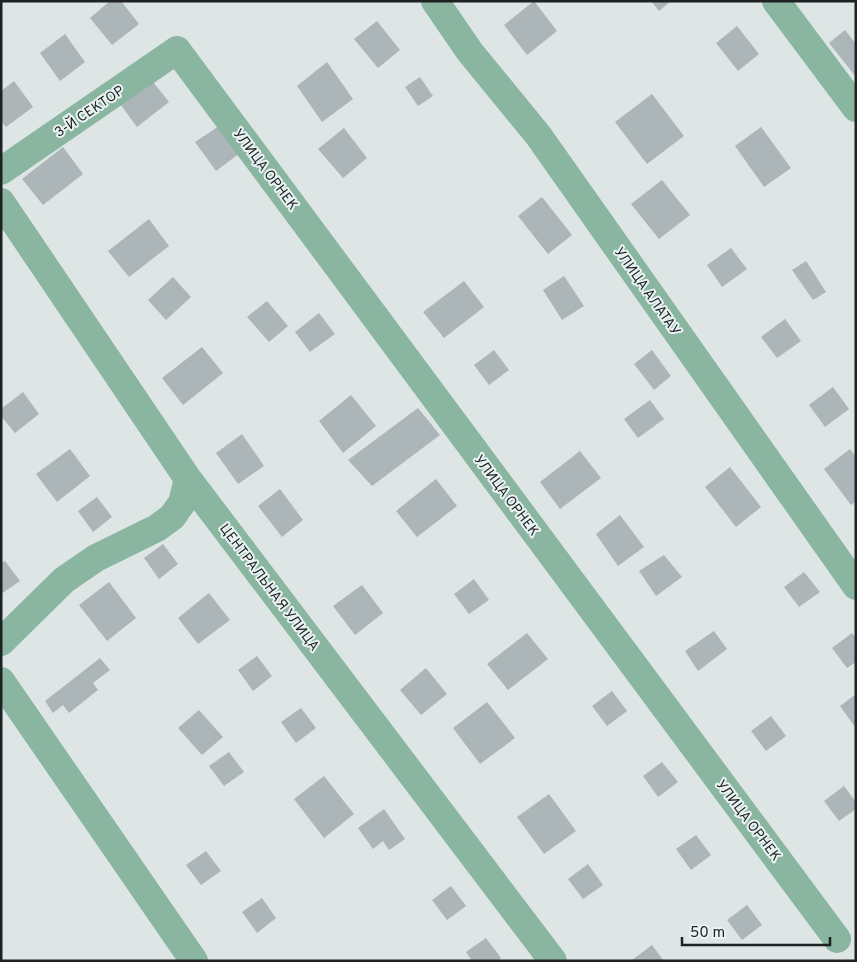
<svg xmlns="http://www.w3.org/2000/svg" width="857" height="962" viewBox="0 0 857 962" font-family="Overpass,sans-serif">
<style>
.building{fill:#acb5b7}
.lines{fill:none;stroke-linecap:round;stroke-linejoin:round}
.minor{stroke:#89b5a1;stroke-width:28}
.labels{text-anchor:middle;stroke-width:4;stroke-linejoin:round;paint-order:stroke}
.street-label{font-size:14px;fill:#1e2222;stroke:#eaf3f3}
</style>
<rect width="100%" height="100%" fill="#dde6e5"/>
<!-- building -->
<path class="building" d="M 110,1 L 121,1 L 139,24 L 112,45 L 90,18 Z
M 534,1 L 557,31 L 527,55 L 504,25 Z
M 651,1 L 671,1 L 659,11 Z
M 377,21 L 400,50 L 378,68 L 354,39 Z
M 737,26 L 759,54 L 738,71 L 716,43 Z
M 845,30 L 856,44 L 856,77 L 829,43 Z
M 65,34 L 85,62 L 60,81 L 40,53 Z
M 327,62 L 353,99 L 322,122 L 297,86 Z
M 420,77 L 433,96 L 418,106 L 405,87 Z
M 150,78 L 169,102 L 137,127 L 118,101 Z
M 14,81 L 33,107 L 6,127 L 1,121 L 1,91 Z
M 652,94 L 684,136 L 647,164 L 615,122 Z
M 219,126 L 240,153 L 216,171 L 195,142 Z
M 761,127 L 791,168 L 764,187 L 735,146 Z
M 344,128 L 367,158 L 343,178 L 318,149 Z
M 63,147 L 83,174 L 43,205 L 22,179 Z
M 662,180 L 690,215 L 659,239 L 631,204 Z
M 542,197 L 572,235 L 548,254 L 518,216 Z
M 149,219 L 169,246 L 129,277 L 108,251 Z
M 731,248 L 747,269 L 722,287 L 707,265 Z
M 806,261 L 826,292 L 813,300 L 792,270 Z
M 564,276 L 584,306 L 562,320 L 543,290 Z
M 173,277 L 191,297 L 166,320 L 148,300 Z
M 464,281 L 484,307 L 444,338 L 423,312 Z
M 267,301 L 288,326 L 269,342 L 247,317 Z
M 319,313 L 335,334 L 310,352 L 295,332 Z
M 785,319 L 801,341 L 777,358 L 761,337 Z
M 202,347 L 223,373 L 183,405 L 162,378 Z
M 494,350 L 509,370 L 489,385 L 474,365 Z
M 652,350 L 671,376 L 654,390 L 634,364 Z
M 833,387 L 849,409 L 825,427 L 809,405 Z
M 23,392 L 39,414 L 15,433 L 1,416 L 1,409 Z
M 351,395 L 376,426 L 343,453 L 319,421 Z
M 650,400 L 664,419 L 638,438 L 624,419 Z
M 418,408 L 440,435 L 372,486 L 348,460 Z
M 242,434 L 264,466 L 238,484 L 216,453 Z
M 70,449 L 90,476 L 57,502 L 36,474 Z
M 850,449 L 856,457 L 856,501 L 851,505 L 824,469 Z
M 580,451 L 601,478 L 560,509 L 540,482 Z
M 730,467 L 761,507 L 736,527 L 705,487 Z
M 436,479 L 457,506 L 417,537 L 396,511 Z
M 280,489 L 303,520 L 282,537 L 258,506 Z
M 97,497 L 112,517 L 93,532 L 78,511 Z
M 620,515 L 644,547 L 618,566 L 596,534 Z
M 163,544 L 178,564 L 159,579 L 144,558 Z
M 664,555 L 682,577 L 656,596 L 639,571 Z
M 5,561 L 20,581 L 1,594 L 1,563 Z
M 804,572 L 820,592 L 799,607 L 784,587 Z
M 474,579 L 489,600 L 469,614 L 454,594 Z
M 109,582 L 136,618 L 107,641 L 79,605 Z
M 362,585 L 383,613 L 355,635 L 333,606 Z
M 209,593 L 230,620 L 198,644 L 178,618 Z
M 714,631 L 727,649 L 698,671 L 685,651 Z
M 527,633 L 548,659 L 508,690 L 487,664 Z
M 852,633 L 856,638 L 856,662 L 847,668 L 832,648 Z
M 257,656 L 272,676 L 253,691 L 238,670 Z
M 100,658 L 110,670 L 93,683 L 98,690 L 69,713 L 63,705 L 53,713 L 45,701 Z
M 426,668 L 447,694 L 421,715 L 400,690 Z
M 612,691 L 627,711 L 607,726 L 592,706 Z
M 856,694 L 856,726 L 855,727 L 840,706 Z
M 487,702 L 515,738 L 480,764 L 453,728 Z
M 301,708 L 316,728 L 296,743 L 281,722 Z
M 199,710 L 223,737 L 202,755 L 178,728 Z
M 771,716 L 786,736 L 766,751 L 751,731 Z
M 229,752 L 244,772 L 224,786 L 209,766 Z
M 662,762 L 678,782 L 658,797 L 643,776 Z
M 324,776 L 354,814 L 324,838 L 294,799 Z
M 844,786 L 856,802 L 856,809 L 839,821 L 824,801 Z
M 549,794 L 576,831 L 544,854 L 517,817 Z
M 384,809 L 405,839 L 389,850 L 383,841 L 373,849 L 358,828 Z
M 696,835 L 711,855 L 691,870 L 676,849 Z
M 206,851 L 221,871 L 201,885 L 186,865 Z
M 588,864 L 603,885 L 583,899 L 568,879 Z
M 451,886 L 466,906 L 447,920 L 432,900 Z
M 262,898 L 276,918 L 257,933 L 242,912 Z
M 747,905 L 762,925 L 742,940 L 727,920 Z
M 486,938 L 501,958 L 497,961 L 472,961 L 466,952 Z
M 652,945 L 664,961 L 633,961 L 632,960 Z"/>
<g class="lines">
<!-- minor -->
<path class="minor" d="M 435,1 L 470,52 L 538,135 L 856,586
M 776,1 L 856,108
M 1,171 L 177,50 L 837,939
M 1,202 L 188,479 L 553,961
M 1,642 L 64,580 L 96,558 L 157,528 L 172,517 L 182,503 L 188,479
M 1,681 L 194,961"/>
</g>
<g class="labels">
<!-- street labels -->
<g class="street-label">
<text transform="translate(89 111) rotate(-34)" y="5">3-Й СЕКТОР</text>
<text transform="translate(266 169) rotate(53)" y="5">УЛИЦА ОРНЕК</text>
<text transform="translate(648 291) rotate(55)" y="5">УЛИЦА АЛАТАУ</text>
<text transform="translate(507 495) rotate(53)" y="5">УЛИЦА ОРНЕК</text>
<text transform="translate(270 587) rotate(53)" y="5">ЦЕНТРАЛЬНАЯ УЛИЦА</text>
<text transform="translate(749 820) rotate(53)" y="5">УЛИЦА ОРНЕК</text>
</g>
</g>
<!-- border -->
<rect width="857" height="962" fill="none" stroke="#1e2222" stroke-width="5"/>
<!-- scale -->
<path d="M682 937v8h148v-8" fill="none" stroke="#1e2222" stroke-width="2.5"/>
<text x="690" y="937" font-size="15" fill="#1e2222" stroke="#eaf3f3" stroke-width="4" paint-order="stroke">50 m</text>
</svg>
